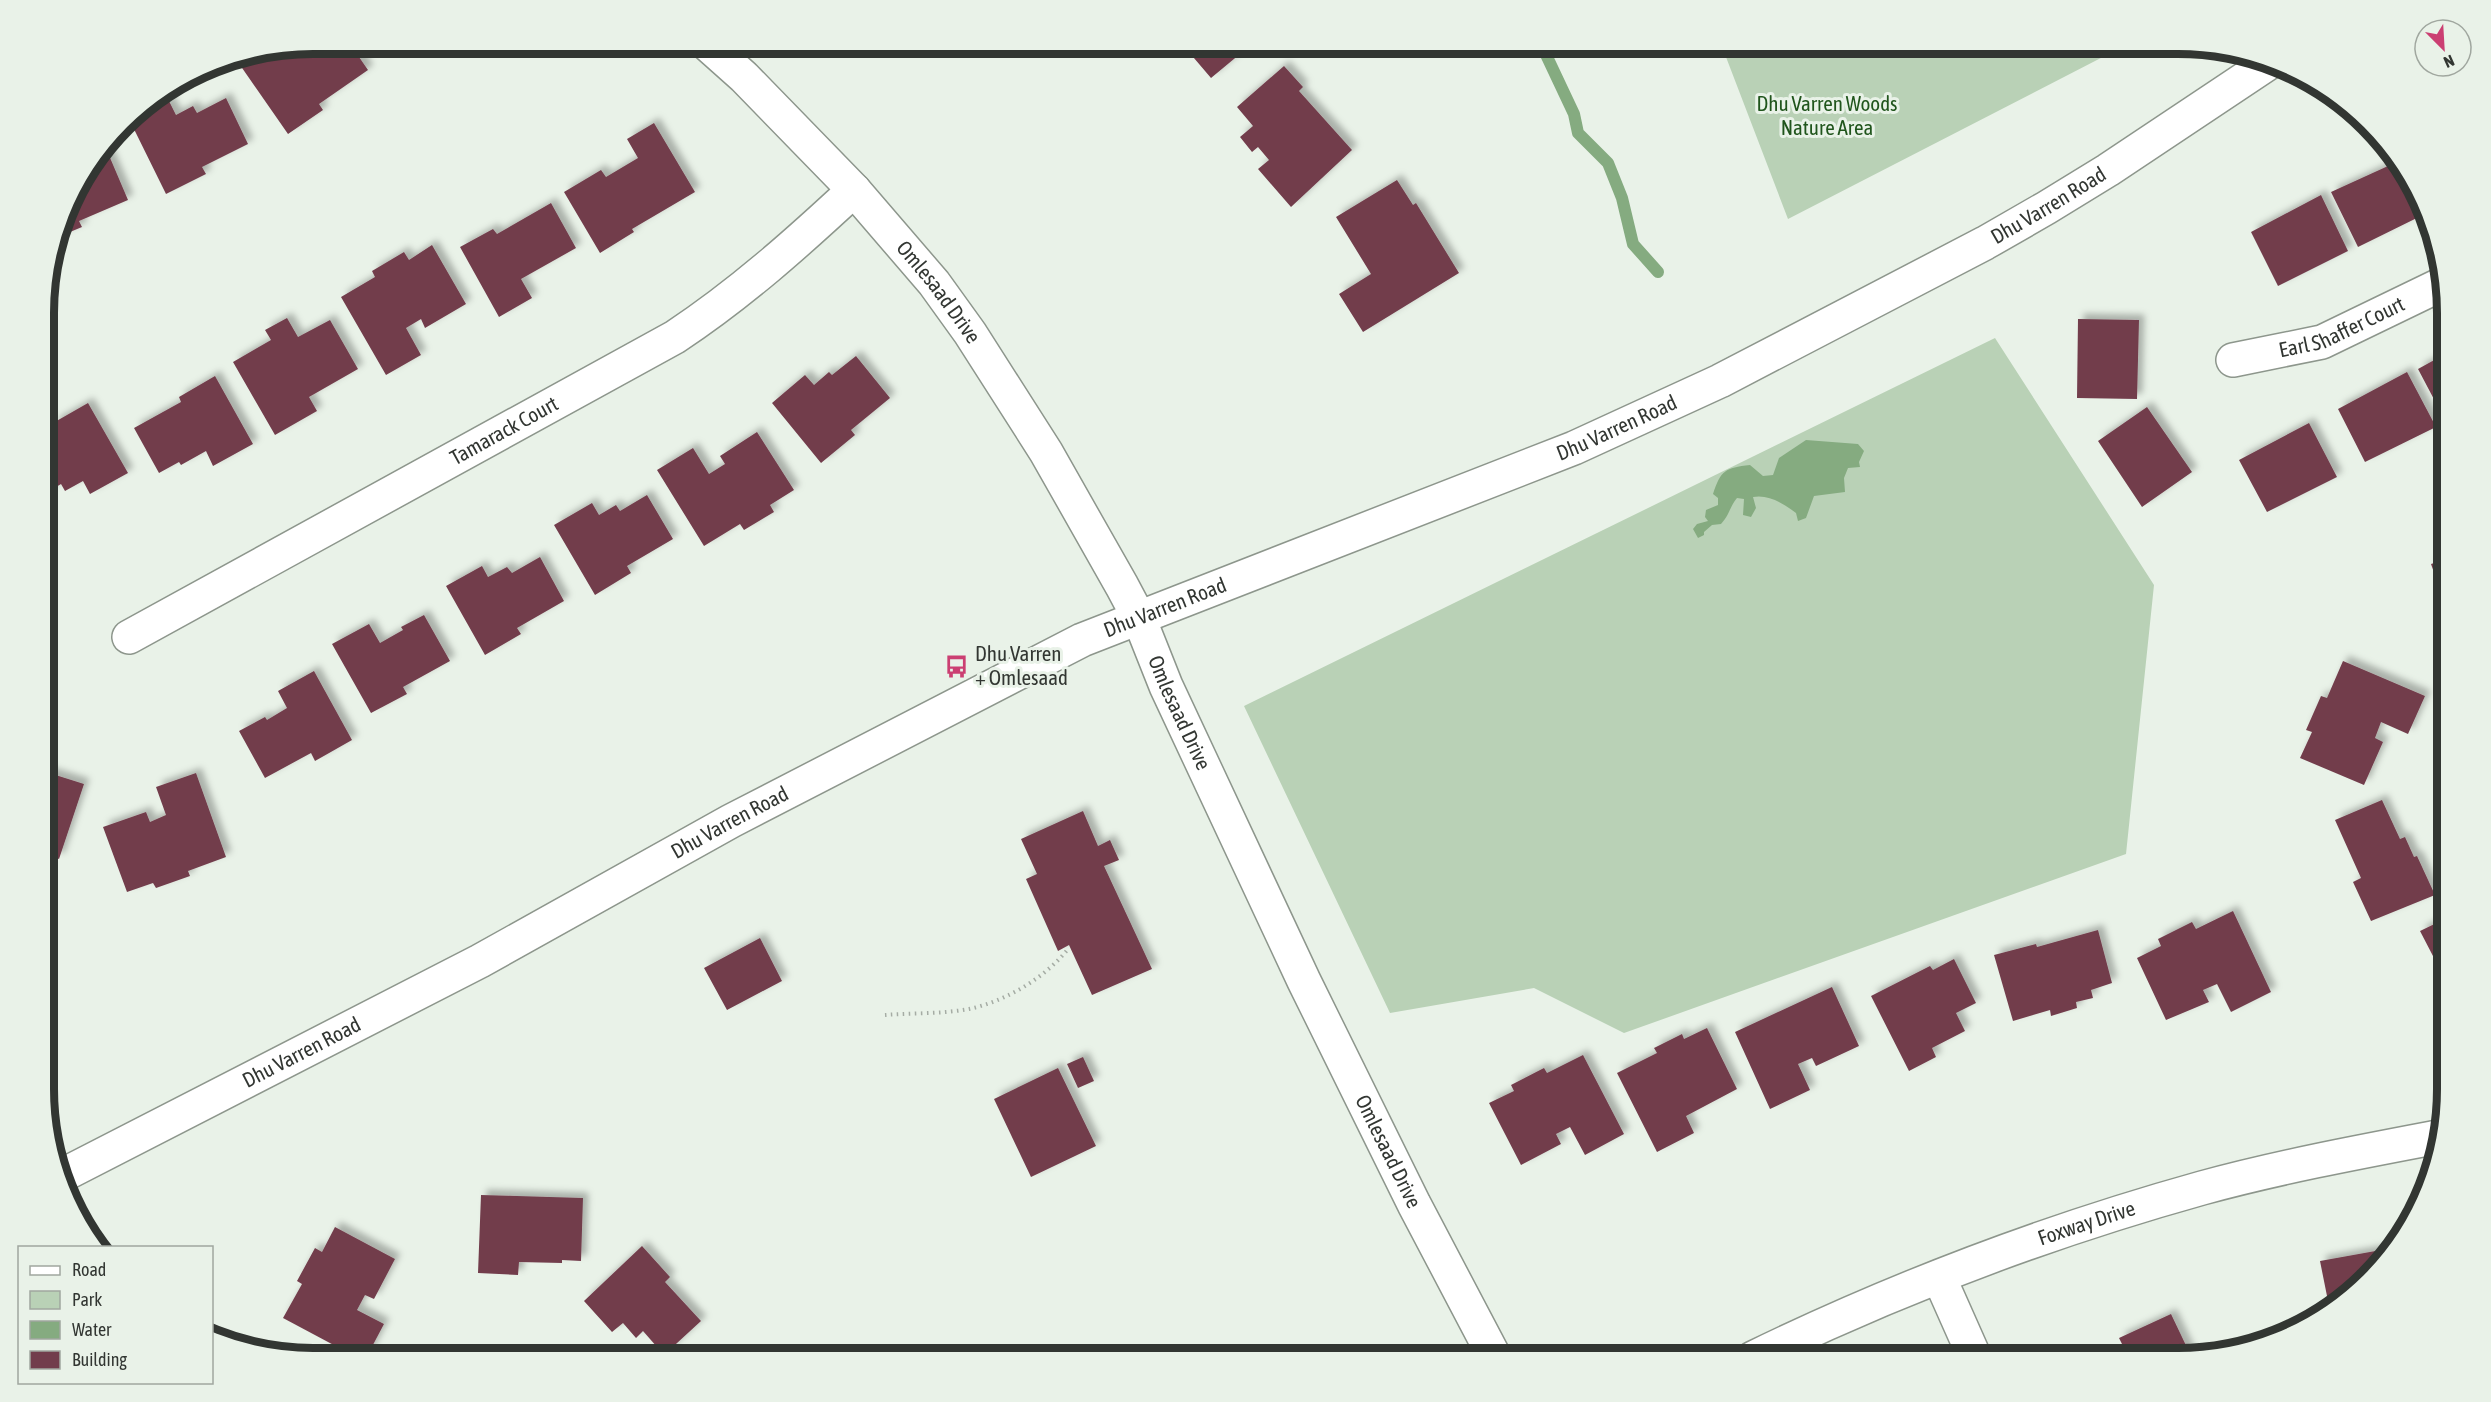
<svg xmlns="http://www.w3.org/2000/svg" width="2491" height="1402" viewBox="0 0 2491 1402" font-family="'Asap Condensed',sans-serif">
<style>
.green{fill:#b9d1b6}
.water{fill:#85ab80}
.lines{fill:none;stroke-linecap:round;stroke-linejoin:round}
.stream{stroke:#85ab80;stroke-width:12}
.building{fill:#723d4c;filter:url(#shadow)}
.street-casing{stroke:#8d968c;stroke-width:36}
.secondary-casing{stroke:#8d968c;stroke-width:36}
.path{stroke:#a5aca4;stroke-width:4;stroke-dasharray:1.5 4.5;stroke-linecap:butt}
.street{stroke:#fff;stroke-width:33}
.secondary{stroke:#fff;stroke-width:33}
.labels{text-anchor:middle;stroke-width:6;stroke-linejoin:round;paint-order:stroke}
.park-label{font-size:21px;fill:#20551c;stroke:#e9f2e8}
.street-label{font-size:21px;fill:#323632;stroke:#e9f2e8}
.poi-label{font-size:21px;fill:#323632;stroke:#e9f2e8;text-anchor:start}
.rim{fill:none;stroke:#323632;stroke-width:8}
</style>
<defs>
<filter id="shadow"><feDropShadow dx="5.5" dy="-5.5" stdDeviation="3" flood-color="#0004"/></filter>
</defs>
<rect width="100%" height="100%" fill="#e9f2e8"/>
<!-- green -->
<path class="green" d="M 1721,44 L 2128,44 L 1788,219 Z
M 1995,338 L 2154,585 L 2126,854 L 1624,1033 L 1534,988 L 1390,1013 L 1244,706 Z"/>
<!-- water -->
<path class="water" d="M 1806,440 L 1858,444 L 1864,451 L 1859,462 L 1860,467 L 1848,468 L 1844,478 L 1845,492 L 1814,496 L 1806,518 L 1798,521 L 1796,513 C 1784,504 1769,494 1753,497 L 1756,508 L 1751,517 L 1743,515 L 1744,499 L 1737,498 C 1730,506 1730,514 1721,524 L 1712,525 L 1704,532 L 1704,535 L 1698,538 L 1693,529 L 1697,524 L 1708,521 L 1705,517 L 1706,510 L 1718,505 L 1718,498 L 1713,494 C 1721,470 1725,468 1750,465 L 1763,476 L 1773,475 L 1779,458 Z"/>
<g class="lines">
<!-- stream -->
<path class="stream" d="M 1541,44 L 1574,114 L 1578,133 L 1608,163 L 1622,198 L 1633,244 L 1658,272"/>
</g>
<!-- building -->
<path class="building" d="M 313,43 L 350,44 L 368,70 L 319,104 L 323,110 L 288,134 L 240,65 L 255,55 Z
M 387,44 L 417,44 L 399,58 Z
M 1009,44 L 1030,44 L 1017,54 Z
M 1182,44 L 1252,44 L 1211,78 Z
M 1284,66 L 1303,87 L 1299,91 L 1352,150 L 1291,207 L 1258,169 L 1269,160 L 1258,147 L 1252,152 L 1240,137 L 1253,126 L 1237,107 Z
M 226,98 L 248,144 L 202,167 L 206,174 L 166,194 L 130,121 L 169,101 L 176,115 L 193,106 L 197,113 Z
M 654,123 L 695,192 L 632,229 L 634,232 L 600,253 L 564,192 L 601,170 L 606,177 L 638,158 L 627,139 Z
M 108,153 L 128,200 L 79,221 L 82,227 L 58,237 L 71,193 L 100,156 Z
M 2399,161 L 2427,213 L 2358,247 L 2331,192 Z
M 1397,180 L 1413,205 L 1416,203 L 1459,273 L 1363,332 L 1339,294 L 1371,274 L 1336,217 Z
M 2321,195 L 2348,251 L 2278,286 L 2251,232 Z
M 551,203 L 576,248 L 521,279 L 532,298 L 499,317 L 460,247 L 493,229 L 497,234 Z
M 432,245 L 466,304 L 425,328 L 421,319 L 406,328 L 421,355 L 386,375 L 341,297 L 375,277 L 372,271 L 404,252 L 409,260 Z
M 287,318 L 298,337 L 330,320 L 358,369 L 309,397 L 317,411 L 275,435 L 233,362 L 271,340 L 265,330 Z
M 2078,319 L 2139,320 L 2137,399 L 2077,398 Z
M 2447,353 L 2447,424 L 2418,369 Z
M 856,356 L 890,398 L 851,430 L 855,435 L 821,463 L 772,403 L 805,375 L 814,385 L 829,372 L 832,375 Z
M 2407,372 L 2436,427 L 2365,462 L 2338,409 Z
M 215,376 L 253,444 L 213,466 L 206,451 L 181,465 L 179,462 L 159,473 L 134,428 L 181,402 L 179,397 Z
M 88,403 L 128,473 L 90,494 L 83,481 L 65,491 L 61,484 L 46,493 L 46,436 L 57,430 L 53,423 Z
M 2147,407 L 2192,472 L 2142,507 L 2098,441 Z
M 2309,423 L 2337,477 L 2267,512 L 2239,460 Z
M 757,432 L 794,490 L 770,505 L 774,512 L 744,530 L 740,524 L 704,546 L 657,470 L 693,448 L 709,474 L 725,464 L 720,456 Z
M 647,495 L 673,539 L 627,566 L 631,573 L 595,595 L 554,525 L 592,503 L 599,515 L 616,505 L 620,511 Z
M 540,557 L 564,601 L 517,628 L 521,634 L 485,655 L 446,586 L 482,566 L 488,577 L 507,567 L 512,573 Z
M 2447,559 L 2447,609 L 2431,564 Z
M 424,615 L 450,661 L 403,687 L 407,694 L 371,713 L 332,644 L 369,624 L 380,643 L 403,630 L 401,627 Z
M 2343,661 L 2425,696 L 2408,734 L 2381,722 L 2375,738 L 2383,742 L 2364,785 L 2300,758 L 2312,732 L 2306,730 L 2321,696 L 2327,698 Z
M 314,671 L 352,740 L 315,761 L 311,753 L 265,778 L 239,731 L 265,717 L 267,720 L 287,708 L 278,691 Z
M 46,772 L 84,784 L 59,859 L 46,854 Z
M 196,773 L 226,857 L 188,871 L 190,876 L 156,888 L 153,883 L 127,892 L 103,827 L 146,812 L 150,822 L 166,815 L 156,787 Z
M 2382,800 L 2400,839 L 2405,837 L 2414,857 L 2417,856 L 2435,895 L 2371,921 L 2353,882 L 2361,878 L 2335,820 Z
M 1083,811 L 1098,846 L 1110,840 L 1119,860 L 1104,866 L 1152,969 L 1092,995 L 1069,945 L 1058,951 L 1026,879 L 1037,874 L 1021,839 Z
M 2233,911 L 2271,992 L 2231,1012 L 2217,984 L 2203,990 L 2209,1002 L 2166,1020 L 2137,958 L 2161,946 L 2158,939 L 2192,922 L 2196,929 Z
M 2447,918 L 2447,983 L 2420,931 Z
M 2098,930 L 2112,983 L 2091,990 L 2093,998 L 2076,1002 L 2077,1008 L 2051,1016 L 2050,1010 L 2013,1021 L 1994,955 L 2036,944 L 2037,947 Z
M 760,938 L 782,981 L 727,1010 L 704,968 Z
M 1954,959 L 1976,1003 L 1956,1013 L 1965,1031 L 1932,1048 L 1936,1057 L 1909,1071 L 1871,996 L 1930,966 L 1933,970 Z
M 1832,987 L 1859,1046 L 1816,1066 L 1812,1058 L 1798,1064 L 1810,1090 L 1770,1109 L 1735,1032 Z
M 1707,1028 L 1737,1089 L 1686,1116 L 1694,1133 L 1657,1152 L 1617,1073 L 1657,1053 L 1654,1048 L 1682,1034 L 1684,1039 Z
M 1583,1055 L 1624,1134 L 1585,1155 L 1570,1127 L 1556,1134 L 1561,1144 L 1521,1165 L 1489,1103 L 1514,1091 L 1511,1085 L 1544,1068 L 1547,1073 Z
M 1083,1057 L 1094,1081 L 1078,1088 L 1067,1064 Z
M 1058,1068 L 1096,1146 L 1031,1177 L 994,1099 Z
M 481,1195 L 583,1198 L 581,1261 L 562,1260 L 562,1263 L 519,1262 L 518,1275 L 478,1273 Z
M 335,1227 L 395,1259 L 374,1299 L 365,1295 L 357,1310 L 384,1324 L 366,1358 L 358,1358 L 283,1318 L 302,1284 L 297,1281 L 315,1248 L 322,1252 Z
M 642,1246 L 670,1277 L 665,1282 L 701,1321 L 664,1355 L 643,1331 L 636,1338 L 623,1323 L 612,1332 L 584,1301 Z
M 2381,1250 L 2382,1255 L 2330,1311 L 2320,1261 Z
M 2171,1314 L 2192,1358 L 2129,1358 L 2119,1338 Z"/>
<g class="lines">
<defs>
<g id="street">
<path id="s1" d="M 707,44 L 744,77 L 854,190 L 934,283 L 970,333 L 1046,452 L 1122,586 L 1139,618 L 1166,686 L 1304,981 L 1414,1204 L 1495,1358"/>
<path id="s2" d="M 2233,360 L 2322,342 L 2444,283"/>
<path id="s3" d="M 129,637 L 675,337 C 740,294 797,243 854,190"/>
<path d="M 1939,1277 L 1975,1358"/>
<path id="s4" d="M 1753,1358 C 1897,1288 2048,1231 2202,1188 C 2279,1167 2359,1152 2438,1137"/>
</g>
<g id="secondary">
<path id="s5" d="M 65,1174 L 480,961 L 731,821 L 1082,640 L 1574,448 L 1720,381 L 1985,243 L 2046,208 L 2108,170 L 2270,62"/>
</g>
</defs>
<!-- street casing -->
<use href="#street" class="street-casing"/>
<!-- secondary casing -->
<use href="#secondary" class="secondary-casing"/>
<!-- path -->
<path class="path" d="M 885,1015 C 912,1013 942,1014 969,1009 C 1006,1001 1045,978 1068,949"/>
<!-- street -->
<use href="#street" class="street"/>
<!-- secondary -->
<use href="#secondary" class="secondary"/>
</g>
<!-- icons -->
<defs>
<symbol id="bus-bare" viewBox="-9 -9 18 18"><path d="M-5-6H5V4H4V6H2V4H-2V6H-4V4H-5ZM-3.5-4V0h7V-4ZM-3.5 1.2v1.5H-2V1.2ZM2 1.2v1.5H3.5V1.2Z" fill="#cb3f72" stroke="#e9f2e8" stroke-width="2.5" paint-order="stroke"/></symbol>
</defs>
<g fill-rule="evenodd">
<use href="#bus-bare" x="940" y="650" width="33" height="33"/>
</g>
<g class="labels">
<!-- park labels -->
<g class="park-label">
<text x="1827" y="111">Dhu Varren Woods<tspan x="1827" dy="24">Nature Area</tspan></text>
</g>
<!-- street labels -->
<g class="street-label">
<text dy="7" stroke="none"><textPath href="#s5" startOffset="2210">Dhu Varren Road</textPath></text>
<text dy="7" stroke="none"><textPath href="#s1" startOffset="340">Omlesaad Drive</textPath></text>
<text dy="7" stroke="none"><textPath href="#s2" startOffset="114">Earl Shaffer Court</textPath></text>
<text dy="7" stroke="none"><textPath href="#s5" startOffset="1724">Dhu Varren Road</textPath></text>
<text dy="7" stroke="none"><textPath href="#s3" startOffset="428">Tamarack Court</textPath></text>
<text dy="7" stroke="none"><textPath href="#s5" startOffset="1238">Dhu Varren Road</textPath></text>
<text dy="7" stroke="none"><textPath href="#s1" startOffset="826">Omlesaad Drive</textPath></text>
<text dy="7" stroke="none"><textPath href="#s5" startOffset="752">Dhu Varren Road</textPath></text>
<text dy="7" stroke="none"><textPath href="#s5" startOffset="266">Dhu Varren Road</textPath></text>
<text dy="7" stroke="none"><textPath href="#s1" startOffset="1312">Omlesaad Drive</textPath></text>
<text dy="7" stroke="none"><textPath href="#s4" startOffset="360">Foxway Drive</textPath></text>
</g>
<!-- poi labels -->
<g class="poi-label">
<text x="975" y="661">Dhu Varren<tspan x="975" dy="24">+ Omlesaad</tspan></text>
</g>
</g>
<!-- crop -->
<path d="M0 0H2491V1402H0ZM313 54H2178A259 259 0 0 1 2437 313V1089A259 259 0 0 1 2178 1348H313A259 259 0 0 1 54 1089V313A259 259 0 0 1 313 54Z" fill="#e9f2e8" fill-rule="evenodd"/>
<path class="rim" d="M313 54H2178A259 259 0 0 1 2437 313V1089A259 259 0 0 1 2178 1348H313A259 259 0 0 1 54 1089V313A259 259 0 0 1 313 54Z"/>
<!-- legend -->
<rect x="18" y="1246" width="195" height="138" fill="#e9f2e8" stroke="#a0a79f" stroke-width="1.5"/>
<rect x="30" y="1266" width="30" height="9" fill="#ffffff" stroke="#a0a79f" stroke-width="1.5"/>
<text x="72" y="1276" font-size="18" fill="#323632">Road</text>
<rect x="30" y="1291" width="30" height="18" fill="#b9d1b6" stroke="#a0a79f" stroke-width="1.5"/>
<text x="72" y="1306" font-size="18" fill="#323632">Park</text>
<rect x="30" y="1321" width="30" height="18" fill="#85ab80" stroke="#a0a79f" stroke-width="1.5"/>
<text x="72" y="1336" font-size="18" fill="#323632">Water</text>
<rect x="30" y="1351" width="30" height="18" fill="#723d4c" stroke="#a0a79f" stroke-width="1.5"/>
<text x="72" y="1366" font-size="18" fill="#323632">Building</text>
<!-- north arrow -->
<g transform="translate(2443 48) rotate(156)"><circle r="28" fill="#e9f2e8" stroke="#a0a79f" stroke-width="1.5"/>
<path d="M0-4.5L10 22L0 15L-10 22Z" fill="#cb3f72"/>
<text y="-9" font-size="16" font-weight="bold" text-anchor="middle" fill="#323632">N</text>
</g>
</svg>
